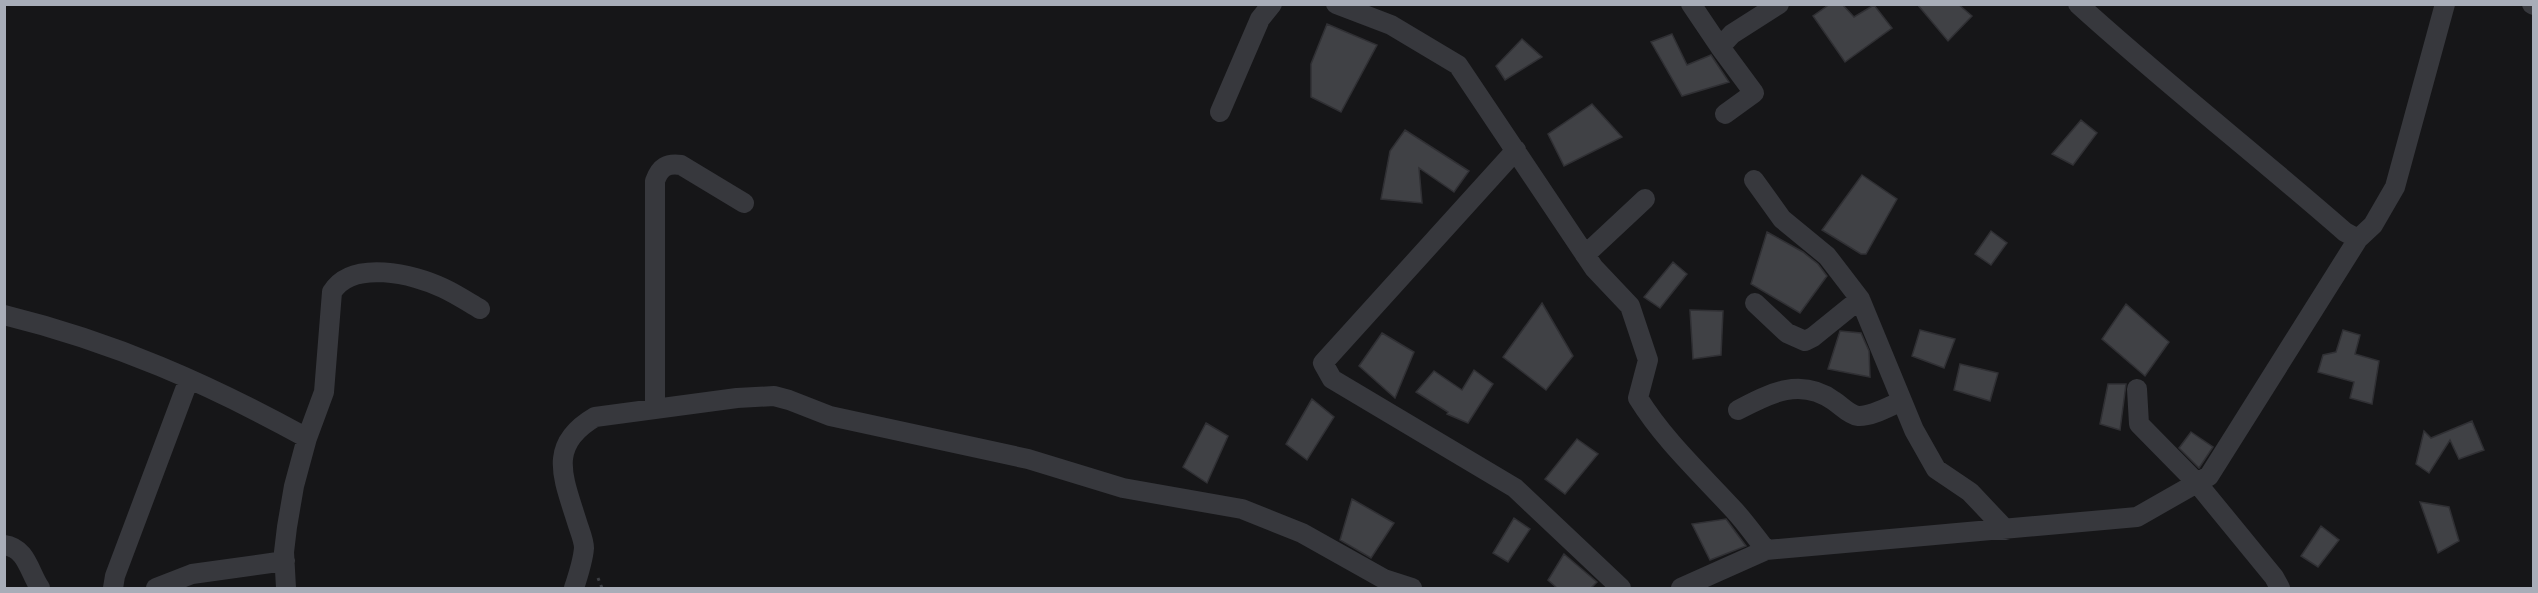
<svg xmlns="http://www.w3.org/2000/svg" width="2538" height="593" viewBox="0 0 2538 593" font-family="Manrope,sans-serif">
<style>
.building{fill:#404145;stroke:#303034;stroke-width:1.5}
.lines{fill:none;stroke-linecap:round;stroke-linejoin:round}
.path{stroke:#3d3f44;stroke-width:3;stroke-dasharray:3 4.5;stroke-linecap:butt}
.minor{stroke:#37383d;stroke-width:20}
</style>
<rect width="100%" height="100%" fill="#161618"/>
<!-- building -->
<path class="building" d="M 1830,4 L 1842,4 L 1854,17 L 1874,5 L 1892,28 L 1845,62 L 1813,16 Z
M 1917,4 L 1958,4 L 1972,16 L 1948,41 Z
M 1327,24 L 1377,45 L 1341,112 L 1311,97 L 1311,64 Z
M 1672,34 L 1687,65 L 1711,55 L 1729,82 L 1682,96 L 1651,42 Z
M 1522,39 L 1542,57 L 1505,80 L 1496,66 Z
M 1592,104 L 1622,137 L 1564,166 L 1548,134 Z
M 2081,120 L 2097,133 L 2073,165 L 2052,154 Z
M 1405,130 L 1469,171 L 1454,192 L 1419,168 L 1422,203 L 1381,199 L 1390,151 Z
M 1862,175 L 1897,199 L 1866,254 L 1861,254 L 1822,230 Z
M 1991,231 L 2007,243 L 1991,265 L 1975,254 Z
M 1767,232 L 1803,252 L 1818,264 L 1827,276 L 1800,313 L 1751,284 Z
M 1673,262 L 1687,274 L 1660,308 L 1644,297 Z
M 1542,303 L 1573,356 L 1546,390 L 1503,357 Z
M 2126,304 L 2169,342 L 2145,376 L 2102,339 Z
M 1690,310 L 1723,311 L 1721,355 L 1693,359 Z
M 1920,330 L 1955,339 L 1944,368 L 1912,356 Z
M 2343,330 L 2360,335 L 2355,354 L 2379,361 L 2372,404 L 2350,398 L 2354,382 L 2318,372 L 2323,355 L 2336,352 Z
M 1840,331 L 1861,333 L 1869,351 L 1870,377 L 1828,369 Z
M 1382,333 L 1414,352 L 1395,398 L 1359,366 Z
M 1960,364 L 1998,373 L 1990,401 L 1954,390 Z
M 1474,370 L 1493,384 L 1468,423 L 1447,414 L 1448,412 L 1416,392 L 1434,371 L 1462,390 Z
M 2108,384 L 2126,384 L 2120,430 L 2100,424 Z
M 1312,399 L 1334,417 L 1307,460 L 1286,444 Z
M 2472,421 L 2484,450 L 2459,459 L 2450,440 L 2429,473 L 2416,464 L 2424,431 L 2431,438 Z
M 1206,423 L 1228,436 L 1207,483 L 1183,467 Z
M 2191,432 L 2213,447 L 2199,468 L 2179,448 Z
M 1577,439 L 1598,454 L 1565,494 L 1545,479 Z
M 1352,499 L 1394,523 L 1371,558 L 1340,540 Z
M 2420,502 L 2449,507 L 2459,541 L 2438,553 Z
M 1514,518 L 1530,529 L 1508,562 L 1493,553 Z
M 1726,519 L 1746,546 L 1710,560 L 1692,524 Z
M 2321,526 L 2339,540 L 2318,567 L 2301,556 Z
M 1564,554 L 1597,582 L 1591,588 L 1557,588 L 1548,580 Z"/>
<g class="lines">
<!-- path -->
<path class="path" d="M 598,578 L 602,588"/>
<!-- minor -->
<path class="minor" d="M 1336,4 L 1391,25 L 1458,65 L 1594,268 L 1630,306 L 1648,360 L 1638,398 C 1664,440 1700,473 1734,510 C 1745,522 1755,536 1766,550
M 1691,4 L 1720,47
M 2078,4 C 2165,83 2257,155 2345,232 L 2358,239 L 2373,225 L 2395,187 L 2445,4
M 2532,4 L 2534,5
M 1220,112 L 1260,19 L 1272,4
M 1725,114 L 1754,93 L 1720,47 L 1732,34 L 1779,4
M 1516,150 L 1323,363 L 1332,379 L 1515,488 L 1621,588
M 1754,180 L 1782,219 L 1827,256 L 1860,299 L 1914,430 L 1936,469 L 1970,492 L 2006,530
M 1585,255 L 1645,199
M 1755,303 L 1787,333 L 1805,341 L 1813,337 L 1860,299
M 4,315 C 114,342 209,384 307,438
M 2137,389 L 2139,424 L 2197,483 L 2274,577 L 2280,588
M 655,408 L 655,181 C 660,167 667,163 681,165 L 744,203
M 1738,410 C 1770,393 1801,377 1834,401 C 1842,406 1848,414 1858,416 C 1871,417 1890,406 1902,401
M 4,545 C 27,548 29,572 40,588
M 113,588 L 115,576 L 189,379
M 156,588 L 192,574 L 285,561
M 286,588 L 284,552 L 287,527 L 294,486 L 307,438 L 324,392 L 332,292 C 352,259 414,274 443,288 C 456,294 468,302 480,309
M 574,588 C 578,576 583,561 584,548 C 584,540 579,529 577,522 C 563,477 547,445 595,417 L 737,398 L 774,396 L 789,400 L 830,416 L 1028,459 L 1123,488 L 1242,509 L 1302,533 L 1384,579 L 1412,588
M 1681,588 L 1766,550 L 2137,517 L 2209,476 L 2358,239"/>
</g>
<!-- border -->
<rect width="2538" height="593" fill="none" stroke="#a8adb8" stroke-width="12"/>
</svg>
